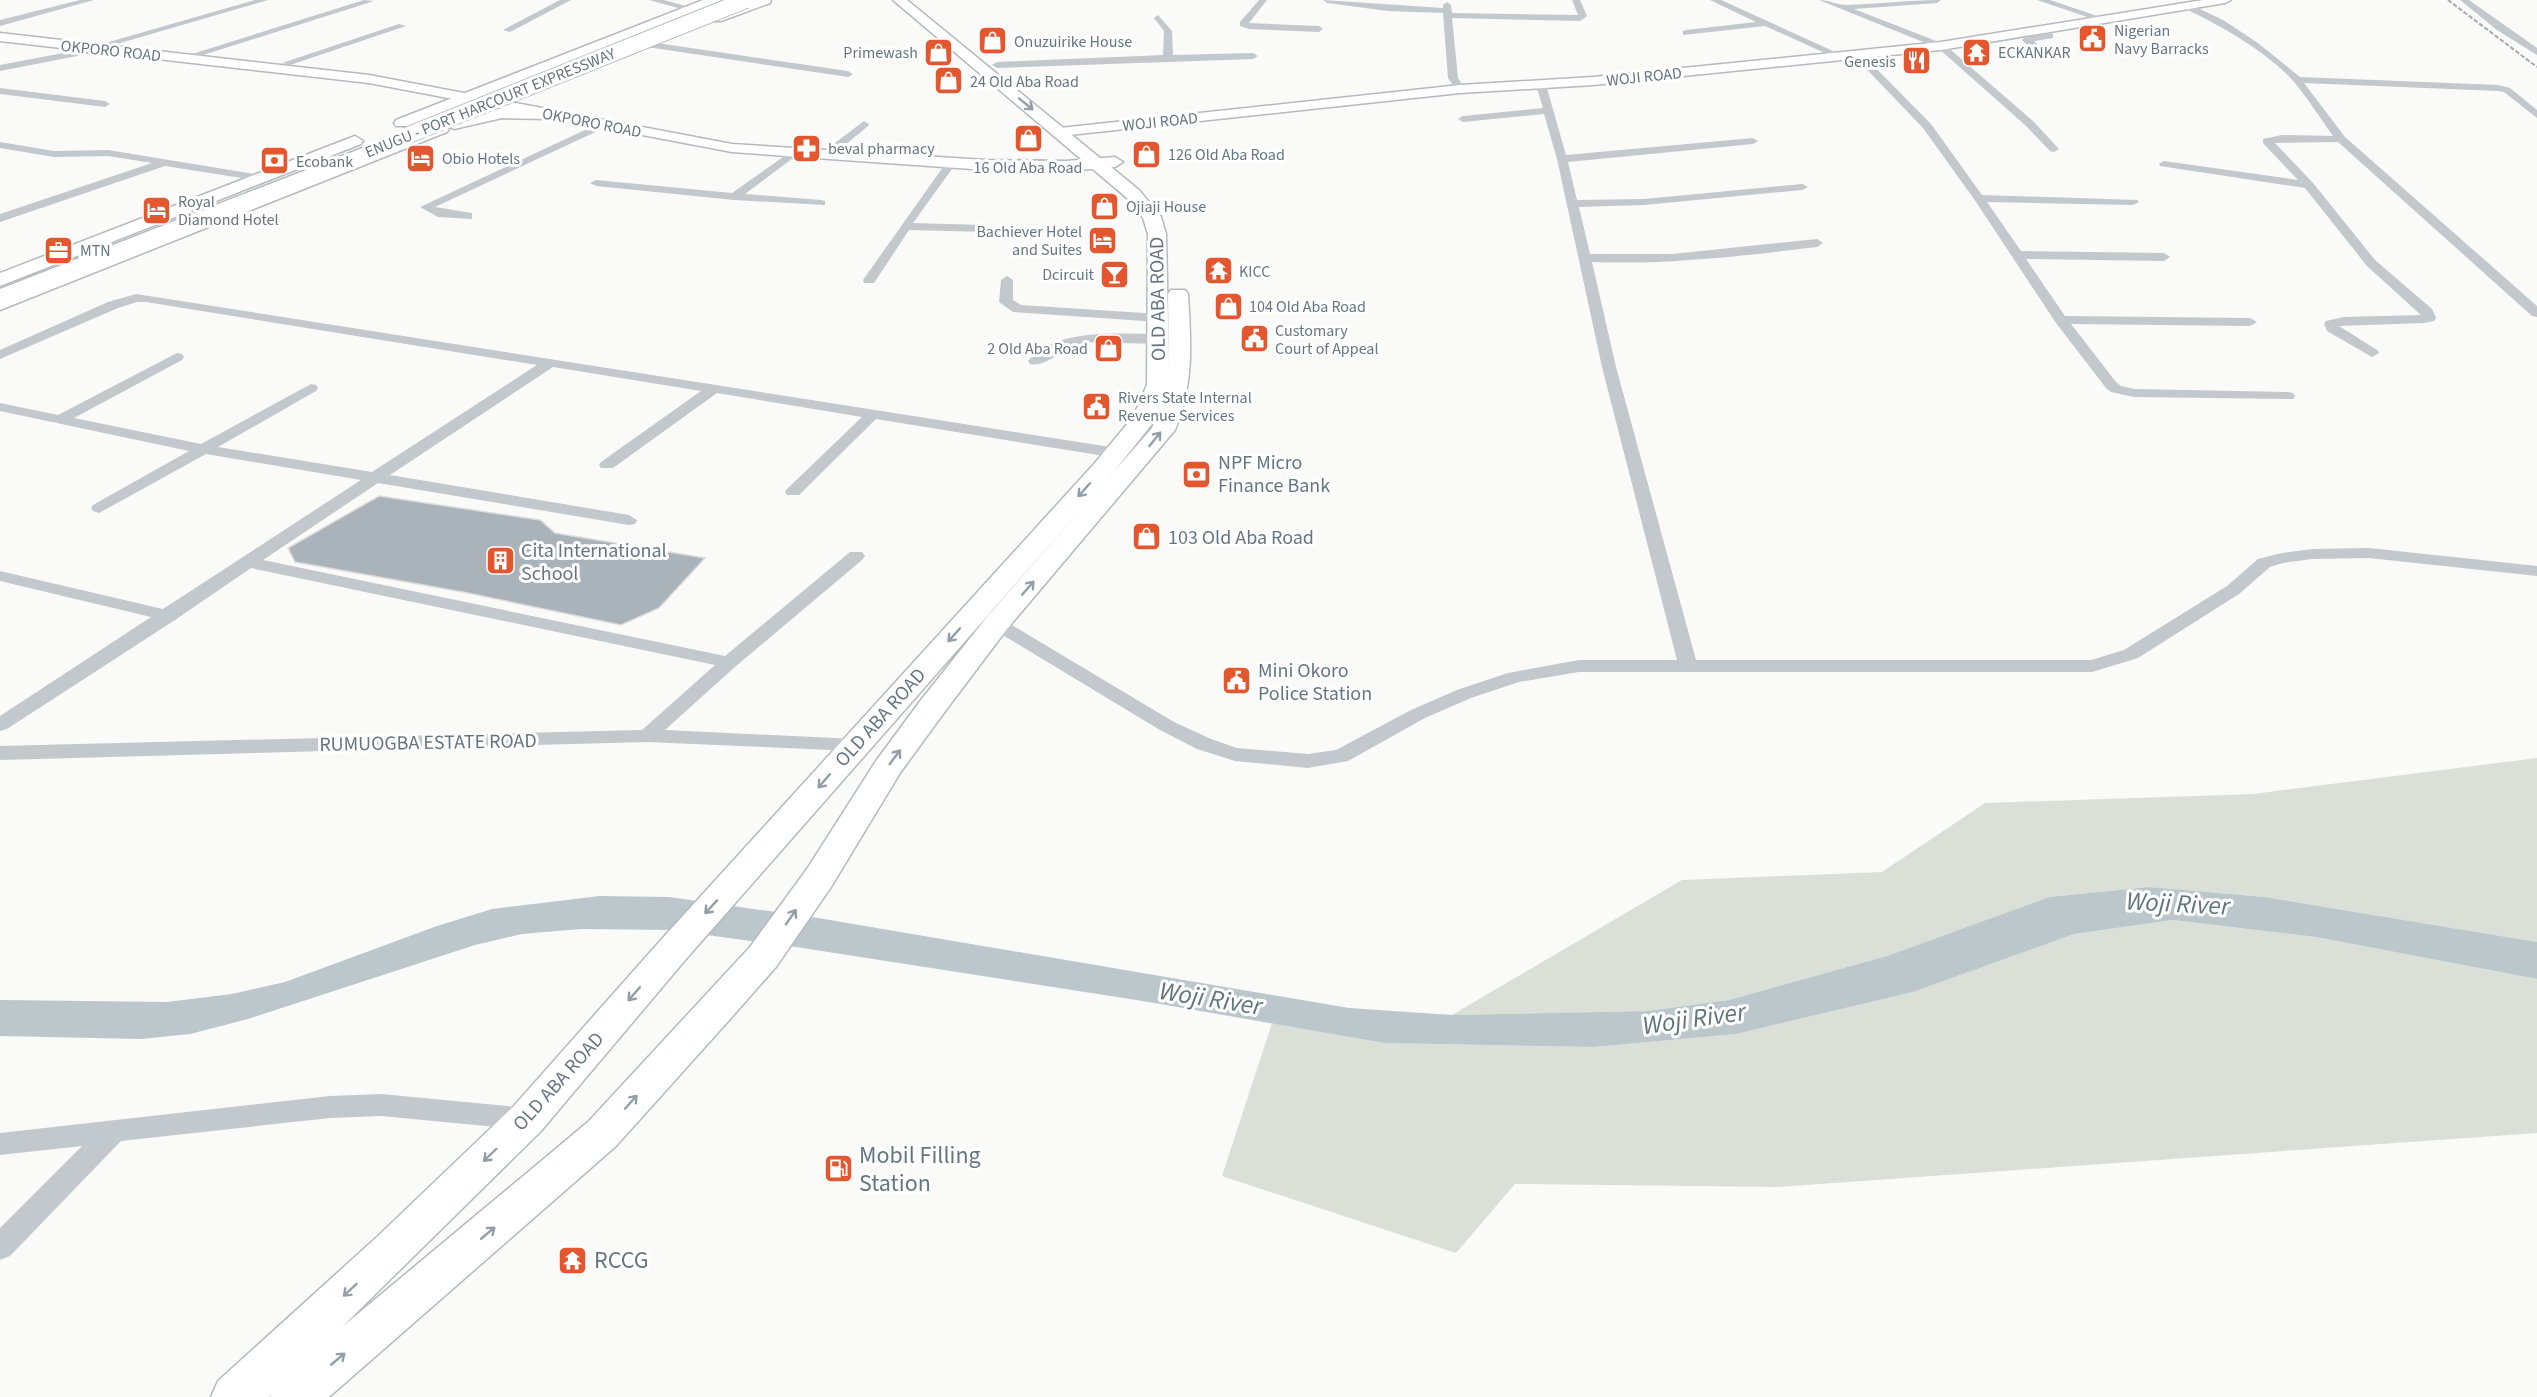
<svg xmlns="http://www.w3.org/2000/svg" width="2537" height="1397" viewBox="0 0 2537 1397" font-family="'Source Sans 3',sans-serif">
<style>
.green{fill:#dadfd7}
.water{fill:#bbc7cb}
.building{fill:#aab3b9;stroke:#dcdcda;stroke-width:1.5}
.lines{fill:none;stroke-linecap:round;stroke-linejoin:round}
.secondary-casing{stroke:#b3babf;stroke-width:3}
.primary-casing{stroke:#b5babe;stroke-width:3}
.highway-casing{stroke:#b4b9bd;stroke-width:3}
.street{fill:#c3c8cc;fill-rule:evenodd}
.secondary{fill:#fff;fill-rule:evenodd}
.primary{fill:#fff;fill-rule:evenodd}
.highway{fill:#fff;fill-rule:evenodd}
.rail{stroke:#a2aab0;stroke-width:2;stroke-dasharray:4.5 2;stroke-linecap:butt}
.highway-bridge-casing{stroke:#b4b9bd;stroke-width:18;stroke-linecap:butt}
.highway-bridge{stroke:#fff;stroke-width:16}
.oneway{stroke:#939fa8}
.labels{text-anchor:middle;stroke-width:6;stroke-linejoin:round;paint-order:stroke}
.far-poi-label{font-size:16px;fill:#657683;stroke:#fff;text-anchor:start}
.far-street-label{font-size:16px;fill:#657683;stroke:#fff}
.street-label{font-size:20px;fill:#657683;stroke:#fff}
.poi-label{font-size:20px;fill:#657683;stroke:#fff;text-anchor:start}
.near-poi-label{font-size:24px;fill:#657683;stroke:#fff;text-anchor:start}
.near-water-label{font-size:26px;font-style:italic;fill:#60757c;stroke:#fff}
</style>
<rect width="100%" height="100%" fill="#fafaf8"/>
<!-- green -->
<path class="green" d="M 2537,758 L 2537,942 L 2265,897 L 2149,887 L 2049,897 L 1887,956 L 1729,1000 L 1647,1011 L 1452,1015 L 1682,880 L 1882,872 L 1985,803 L 2253,794 Z
M 2173,920 L 2316,937 L 2537,979 L 2537,1133 L 1778,1187 L 1515,1184 L 1456,1253 L 1222,1176 L 1272,1023 L 1384,1043 L 1594,1047 L 1736,1034 L 1913,992 L 2074,934 Z"/>
<!-- water -->
<path class="water" d="M 2149,887 L 2265,897 L 2537,942 L 2537,979 L 2316,937 L 2173,920 L 2074,934 L 1913,992 L 1736,1034 L 1594,1047 L 1384,1043 L 1149,1002 L 796,947 L 670,930 L 581,929 L 522,934 L 475,945 L 248,1019 L 190,1034 L 141,1039 L 0,1036 L 0,1000 L 167,1002 L 232,994 L 285,982 L 437,926 L 492,909 L 600,896 L 669,897 L 818,918 L 1349,1008 L 1452,1015 L 1647,1011 L 1729,1000 L 1887,956 L 2049,897 Z"/>
<!-- building -->
<path class="building" d="M 379,496 L 540,520 L 555,533 L 705,558 L 659,608 L 621,625 L 463,592 L 295,562 L 288,548 Z"/>
<g class="lines">
<defs>
<path id="secondary" d="M 2203,0 L 2231,0 L 2225,3 L 1941,50 L 1593,85 L 1460,93 L 1060,136 L 1053,132 L 1060,128 L 1460,85 L 1593,77 L 1941,42 Z
M 0,33 L 369,75 L 732,144 L 986,160 L 1066,161 L 1115,157 L 1123,162 L 1115,167 L 1066,171 L 986,170 L 732,152 L 369,83 L 0,41 Z"/>
<path id="primary" d="M 703,0 L 721,0 L 720,3 L 408,126 L 396,126 L 394,123 L 396,120 Z
M 753,0 L 771,0 L 770,3 L 721,21 L 711,21 L 709,18 L 711,15 Z
M 893,0 L 907,0 L 1139,190 L 1161,217 L 1166,234 L 1169,369 L 1168,294 L 1171,290 L 1185,290 L 1188,294 C 1191,342 1194,385 1175,430 L 1007,629 L 943,714 L 900,773 L 831,887 L 776,967 L 731,1018 L 616,1146 L 329,1397 L 270,1397 L 272,1394 L 269,1397 L 211,1397 L 218,1381 L 378,1236 L 513,1107 L 660,941 L 1094,464 L 1133,417 L 1147,385 L 1148,234 L 1143,218 L 1127,198 ZM 1164,399 L 1152,428 L 987,617 L 921,700 L 876,761 L 807,869 L 750,947 L 588,1122 L 342,1327 L 541,1131 L 686,959 L 1112,474 L 1156,419 Z
M 502,108 L 546,109 L 554,114 L 546,119 L 502,118 L 454,129 L 446,124 L 448,121 Z
M 441,124 L 447,126 L 449,129 L 447,132 L 0,310 L 0,297 Z
M 355,136 L 363,141 L 361,144 L 0,286 L 0,273 Z"/>
<path id="highway" d="M 406,131 L 412,132 L 415,136 L 412,140 L 0,304 L 0,289 Z"/>
</defs>
<!-- secondary casing -->
<use href="#secondary" class="secondary-casing"/>
<!-- primary casing -->
<use href="#primary" class="primary-casing"/>
<!-- highway casing -->
<use href="#highway" class="highway-casing"/>
<!-- street -->
<path class="street" d="M 80,0 L 94,0 L 0,26 L 0,20 Z
M 255,0 L 268,0 L 110,46 L 102,44 Z
M 364,0 L 374,1 L 200,56 L 192,54 Z
M 560,0 L 571,0 L 510,32 L 503,30 Z
M 649,0 L 664,0 L 697,9 L 693,12 Z
M 1259,0 L 1267,0 L 1249,23 L 1319,26 L 1323,29 L 1319,32 L 1249,29 L 1240,26 L 1240,22 Z
M 1323,0 L 1443,8 L 1443,5 L 1447,2 L 1451,5 L 1452,13 L 1578,15 L 1572,0 L 1580,0 L 1587,16 L 1580,21 L 1452,18 L 1458,78 L 1465,89 L 1460,92 L 1457,91 L 1448,78 L 1443,13 L 1388,11 L 1327,3 Z
M 1710,0 L 1721,0 L 1844,56 L 1836,58 L 1765,26 L 1683,35 L 1683,31 L 1686,30 L 1756,22 Z
M 1819,0 C 1828,0 1838,5 1846,5 C 1878,4 1909,0 1941,0 L 1937,3 L 1854,9 L 1944,44 L 2033,121 L 2059,149 L 2054,152 L 2050,151 L 2025,125 L 1938,48 Z
M 2037,0 L 2050,0 L 2109,20 L 2102,22 Z
M 2460,0 L 2469,0 L 2537,48 L 2537,55 L 2497,30 Z
M 2187,3 L 2223,20 L 2258,43 L 2300,77 L 2498,85 L 2510,88 L 2537,110 L 2537,118 L 2504,92 L 2498,91 L 2304,83 L 2345,137 L 2537,306 L 2537,317 L 2532,316 L 2338,142 L 2275,143 L 2313,183 L 2375,260 L 2432,309 L 2436,318 L 2434,321 L 2424,323 L 2339,326 L 2377,350 L 2379,353 L 2372,357 L 2327,331 L 2324,324 L 2326,321 L 2344,317 L 2421,315 L 2367,266 L 2305,188 L 2160,166 L 2159,164 L 2164,161 L 2298,180 L 2263,143 L 2263,139 L 2282,135 L 2333,136 C 2320,118 2309,100 2295,83 C 2268,52 2221,26 2184,8 L 2183,6 Z
M 1158,15 L 1172,31 L 1173,55 L 1253,53 L 1258,56 L 1253,59 L 997,68 L 992,65 L 997,62 L 1163,55 L 1164,31 L 1154,18 Z
M 399,24 L 406,26 L 290,65 L 282,63 Z
M 2050,33 L 2053,34 L 2053,38 L 2034,41 L 2041,48 L 2039,50 L 2005,52 L 2000,49 L 2005,46 L 2028,46 L 2022,40 L 2024,38 Z
M 650,42 L 848,71 L 853,74 L 848,77 L 647,47 L 645,45 Z
M 100,46 L 103,47 L 103,51 L 0,71 L 0,65 Z
M 1854,52 L 1860,52 L 1931,124 L 1982,195 L 2137,200 L 2139,202 L 2133,205 L 1987,202 L 2021,251 L 2164,253 L 2170,257 L 2164,261 L 2026,259 L 2065,316 L 2250,318 L 2257,322 L 2250,326 L 2071,324 L 2116,382 L 2121,386 L 2134,389 L 2288,392 L 2293,393 L 2295,396 L 2293,399 L 2134,397 L 2111,392 L 2106,388 L 2056,323 L 1974,199 L 1923,128 L 1854,56 Z
M 1541,82 L 1546,85 L 1566,155 L 1753,138 L 1758,141 L 1753,144 L 1568,162 L 1577,200 L 1644,199 L 1802,184 L 1808,187 L 1802,190 L 1644,205 L 1579,207 L 1590,254 L 1672,254 L 1817,239 L 1823,243 L 1817,247 C 1742,256 1667,265 1592,262 L 1616,367 L 1696,660 L 2091,660 L 2124,650 L 2227,586 L 2258,559 L 2282,553 L 2312,549 L 2369,548 L 2537,566 L 2537,576 L 2369,558 L 2312,559 L 2283,563 L 2270,567 L 2239,594 L 2138,658 L 2092,672 L 1579,672 L 1519,682 L 1471,698 L 1425,718 L 1348,761 L 1308,768 L 1235,761 L 1197,749 L 1160,730 L 978,620 L 975,616 L 978,612 L 990,612 L 1174,722 L 1211,739 L 1237,748 L 1308,754 L 1336,750 L 1411,710 L 1457,690 L 1508,673 L 1579,660 L 1677,660 L 1602,367 L 1557,159 L 1544,114 L 1463,122 L 1458,119 L 1463,116 L 1543,108 L 1536,85 Z
M 0,88 L 105,101 L 110,104 L 105,107 L 0,94 Z
M 864,121 L 869,124 L 868,126 L 839,150 L 831,150 L 831,146 Z
M 602,122 L 606,123 L 606,127 L 435,207 L 472,213 L 472,219 L 438,217 L 420,207 Z
M 0,142 L 54,151 L 108,150 L 260,175 L 266,178 L 260,181 L 165,166 L 0,222 L 0,214 L 152,163 L 108,156 L 54,157 L 0,148 Z
M 793,150 L 797,151 L 797,155 L 745,194 L 821,200 L 825,201 L 825,205 L 734,200 L 596,186 L 590,183 L 596,180 L 732,193 Z
M 952,159 L 957,162 L 913,223 L 983,225 L 987,226 L 987,232 L 909,230 L 874,283 L 864,283 L 863,280 L 948,160 Z
M 1007,276 L 1013,280 L 1013,300 L 1021,305 L 1159,314 L 1166,318 L 1159,322 L 1013,312 L 999,302 L 1001,280 Z
M 136,294 L 1117,448 L 1125,453 L 1117,458 L 876,419 L 799,495 L 787,495 L 785,492 L 787,489 L 862,417 L 717,393 L 613,468 L 601,468 L 599,465 L 601,462 L 701,391 L 553,367 L 390,475 L 629,515 L 637,520 L 635,524 L 629,525 L 378,483 L 263,560 L 725,656 L 850,552 L 862,552 L 865,556 L 862,560 L 736,666 L 665,730 L 855,739 L 862,740 L 865,745 L 862,750 L 855,751 L 647,742 L 0,760 L 0,746 L 642,730 L 715,665 L 251,568 L 175,620 L 7,729 L 0,731 L 0,716 L 151,617 L 0,581 L 0,571 L 163,609 L 361,480 L 206,454 L 99,513 L 93,511 L 91,508 L 93,505 L 189,451 L 0,411 L 0,403 L 58,415 L 177,353 L 182,354 L 184,357 L 182,360 L 74,418 L 201,444 L 311,384 L 316,385 L 318,388 L 316,391 L 218,447 L 372,472 L 537,365 L 146,302 L 137,302 L 118,308 L 0,359 L 0,350 L 108,302 Z
M 1159,334 L 1166,338 L 1164,341 C 1137,348 1107,338 1080,344 C 1064,347 1046,368 1030,364 L 1028,361 C 1057,327 1119,334 1159,334 Z
M 381,1094 L 527,1108 L 536,1111 L 540,1119 L 536,1127 L 527,1130 L 381,1116 L 330,1118 L 121,1141 L 10,1256 L 0,1260 L 0,1228 L 82,1146 L 0,1155 L 0,1133 L 330,1096 Z"/>
<!-- secondary -->
<use href="#secondary" class="secondary"/>
<!-- primary -->
<use href="#primary" class="primary"/>
<!-- highway -->
<use href="#highway" class="highway"/>
<!-- rail -->
<path class="rail" d="M 2448,0 L 2537,67"/>
<defs>
<path id="highway-bridge" d="M 406,136 L 746,0"/>
</defs>
<!-- highway-bridge casing -->
<use href="#highway-bridge" class="highway-bridge-casing"/>
<!-- highway-bridge -->
<use href="#highway-bridge" class="highway-bridge"/>
</g>
<!-- one-way arrows -->
<defs><path id="oneway-shaft" d="M-6 0H5M1.5-3L5.5 0L1.5 3" fill="none" stroke-width="1.6" stroke-linecap="round" stroke-linejoin="round" transform="scale(1.5)"/></defs>
<g class="oneway">
<use href="#oneway-shaft" transform="translate(1026 104) rotate(39)"/>
<use href="#oneway-shaft" transform="translate(1155 439) rotate(-51)"/>
<use href="#oneway-shaft" transform="translate(1084 490) rotate(132)"/>
<use href="#oneway-shaft" transform="translate(1028 588) rotate(-49)"/>
<use href="#oneway-shaft" transform="translate(954 635) rotate(132)"/>
<use href="#oneway-shaft" transform="translate(895 757) rotate(-53)"/>
<use href="#oneway-shaft" transform="translate(824 781) rotate(131)"/>
<use href="#oneway-shaft" transform="translate(711 907) rotate(133)"/>
<use href="#oneway-shaft" transform="translate(791 917) rotate(-55)"/>
<use href="#oneway-shaft" transform="translate(634 994) rotate(131)"/>
<use href="#oneway-shaft" transform="translate(631 1102) rotate(-48)"/>
<use href="#oneway-shaft" transform="translate(490 1155) rotate(136)"/>
<use href="#oneway-shaft" transform="translate(488 1233) rotate(-40)"/>
<use href="#oneway-shaft" transform="translate(350 1290) rotate(137)"/>
<use href="#oneway-shaft" transform="translate(338 1359) rotate(-40)"/>
</g>
<!-- icons -->
<defs>
<symbol id="civic-square" viewBox="-11 -11 22 22"><rect x="-9" y="-9" width="18" height="18" rx="4" fill="#e4572e" stroke="#fff"/><path d="M-.6-6.5H3V-4.5H.6V-3L4-1V1h2V6H-6V1h2V-1L-.6-3ZM-1.2 2.5V6h2.4V2.5Z" fill="#fff"/></symbol>
<symbol id="shop-square" viewBox="-11 -11 22 22"><rect x="-9" y="-9" width="18" height="18" rx="4" fill="#e4572e" stroke="#fff"/><path d="M-5-2.5h2.3a2.7 3.5 0 0 1 5.4 0H5L5.5 6h-11ZM-1.5-2.5h3a1.5 2.3 0 0 0-3 0Z" fill="#fff"/></symbol>
<symbol id="temple-square" viewBox="-11 -11 22 22"><rect x="-9" y="-9" width="18" height="18" rx="4" fill="#e4572e" stroke="#fff"/><path d="M0-6L5-2H3V0L6.5 2.5H4V6H1.5V3h-3V6H-4V2.5H-6.5L-3 0V-2H-5Z" fill="#fff"/></symbol>
<symbol id="restaurant-square" viewBox="-11 -11 22 22"><rect x="-9" y="-9" width="18" height="18" rx="4" fill="#e4572e" stroke="#fff"/><path d="M-5-6h1v4h1v-4h1v4h1v-4h1v5L-1.5 .5V6h-2V.5L-5-1ZM5-6V6H3V1.5H1.5Q1.5-4 5-6Z" fill="#fff"/></symbol>
<symbol id="pharmacy-square" viewBox="-11 -11 22 22"><rect x="-9" y="-9" width="18" height="18" rx="4" fill="#e4572e" stroke="#fff"/><path d="M-2-6h4v4h4v4h-4v4h-4v-4h-4v-4h4Z" fill="#fff"/></symbol>
<symbol id="hotel-square" viewBox="-11 -11 22 22"><rect x="-9" y="-9" width="18" height="18" rx="4" fill="#e4572e" stroke="#fff"/><path d="M-6-4.5h1.5V1H6V5H4.5V3h-9V5H-6ZM-4 0a1.8 1.8 0 1 1 3.6 0ZM.5 0V-2.5h3Q6-2.5 6 0Z" fill="#fff"/></symbol>
<symbol id="bank-square" viewBox="-11 -11 22 22"><rect x="-9" y="-9" width="18" height="18" rx="4" fill="#e4572e" stroke="#fff"/><path d="M-6-4H6V4H-6ZM0-2.3a2.3 2.3 0 1 0 0 4.6a2.3 2.3 0 1 0 0-4.6Z" fill="#fff"/></symbol>
<symbol id="office-square" viewBox="-11 -11 22 22"><rect x="-9" y="-9" width="18" height="18" rx="4" fill="#e4572e" stroke="#fff"/><path d="M-6-3h4V-5.5h4V-3h4V5H-6ZM-1-4.5V-3h2v-1.5ZM-6 0V1H6V0Z" fill="#fff"/></symbol>
<symbol id="bar-square" viewBox="-11 -11 22 22"><rect x="-9" y="-9" width="18" height="18" rx="4" fill="#e4572e" stroke="#fff"/><path d="M-6-5H6L.8 .8V4.5H3.5V6h-7V4.5H-.8V.8Z" fill="#fff"/></symbol>
<symbol id="building-square" viewBox="-11 -11 22 22"><rect x="-9" y="-9" width="18" height="18" rx="4" fill="#e4572e" stroke="#fff"/><path d="M-4-6H4V6H1V3H-1V6H-4ZM-2.5-4.3h1.7v1.8h-1.7ZM.8-4.3h1.7v1.8H.8ZM-2.5-1h1.7V.8h-1.7ZM.8-1h1.7V.8H.8Z" fill="#fff"/></symbol>
<symbol id="fuel-square" viewBox="-11 -11 22 22"><rect x="-9" y="-9" width="18" height="18" rx="4" fill="#e4572e" stroke="#fff"/><path d="M-5.5-6h7V0h2V4h1.3V-2.5L3-4.5l.8-.8L6-3V5H2.5V1h-1V6h-7ZM-4.2-4.7v3.2H.2V-4.7Z" fill="#fff"/></symbol>
</defs>
<g fill-rule="evenodd">
<use href="#civic-square" x="2076" y="22" width="33" height="33"/>
<use href="#shop-square" x="976" y="24" width="33" height="33"/>
<use href="#shop-square" x="922" y="36" width="33" height="33"/>
<use href="#temple-square" x="1960" y="36" width="33" height="33"/>
<use href="#restaurant-square" x="1900" y="44" width="33" height="33"/>
<use href="#shop-square" x="932" y="64" width="33" height="33"/>
<use href="#shop-square" x="1012" y="122" width="33" height="33"/>
<use href="#pharmacy-square" x="790" y="132" width="33" height="33"/>
<use href="#shop-square" x="1130" y="138" width="33" height="33"/>
<use href="#hotel-square" x="404" y="142" width="33" height="33"/>
<use href="#bank-square" x="258" y="144" width="33" height="33"/>
<use href="#shop-square" x="1088" y="190" width="33" height="33"/>
<use href="#hotel-square" x="140" y="194" width="33" height="33"/>
<use href="#hotel-square" x="1086" y="224" width="33" height="33"/>
<use href="#office-square" x="42" y="234" width="33" height="33"/>
<use href="#temple-square" x="1202" y="254" width="33" height="33"/>
<use href="#bar-square" x="1098" y="258" width="33" height="33"/>
<use href="#shop-square" x="1212" y="290" width="33" height="33"/>
<use href="#civic-square" x="1238" y="322" width="33" height="33"/>
<use href="#shop-square" x="1092" y="332" width="33" height="33"/>
<use href="#civic-square" x="1080" y="390" width="33" height="33"/>
<use href="#bank-square" x="1180" y="458" width="33" height="33"/>
<use href="#shop-square" x="1130" y="520" width="33" height="33"/>
<use href="#building-square" x="484" y="544" width="33" height="33"/>
<use href="#civic-square" x="1220" y="664" width="33" height="33"/>
<use href="#fuel-square" x="822" y="1152" width="33" height="33"/>
<use href="#temple-square" x="556" y="1244" width="33" height="33"/>
</g>
<g class="labels">
<!-- far-poi labels -->
<g class="far-poi-label">
<text x="2114" y="36">Nigerian<tspan x="2114" dy="18">Navy Barracks</tspan></text>
<text x="1014" y="47">Onuzuirike House</text>
<text x="918" y="58" text-anchor="end">Primewash</text>
<text x="1998" y="58">ECKANKAR</text>
<text x="1896" y="67" text-anchor="end">Genesis</text>
<text x="970" y="87">24 Old Aba Road</text>
<text x="828" y="154">beval pharmacy</text>
<text x="1168" y="160">126 Old Aba Road</text>
<text x="442" y="164">Obio Hotels</text>
<text x="296" y="167">Ecobank</text>
<text x="1028" y="173" text-anchor="middle">16 Old Aba Road</text>
<text x="178" y="207">Royal<tspan x="178" dy="18">Diamond Hotel</tspan></text>
<text x="1126" y="212">Ojiaji House</text>
<text x="1082" y="237" text-anchor="end">Bachiever Hotel<tspan x="1082" dy="18">and Suites</tspan></text>
<text x="80" y="256">MTN</text>
<text x="1239" y="277">KICC</text>
<text x="1094" y="280" text-anchor="end">Dcircuit</text>
<text x="1249" y="312">104 Old Aba Road</text>
<text x="1275" y="336">Customary<tspan x="1275" dy="18">Court of Appeal</tspan></text>
<text x="1088" y="354" text-anchor="end">2 Old Aba Road</text>
<text x="1118" y="403">Rivers State Internal<tspan x="1118" dy="18">Revenue Services</tspan></text>
</g>
<!-- far-street labels -->
<g class="far-street-label">
<text transform="translate(111 50) rotate(6)" y="6">OKPORO ROAD</text>
<text transform="translate(1644 76) rotate(-6)" y="6">WOJI ROAD</text>
<text transform="translate(490 102) rotate(-22)" y="6">ENUGU - PORT HARCOURT EXPRESSWAY</text>
<text transform="translate(1160 121) rotate(-6)" y="6">WOJI ROAD</text>
<text transform="translate(592 122) rotate(11)" y="6">OKPORO ROAD</text>
</g>
<!-- street labels -->
<g class="street-label">
<text transform="translate(1157 299) rotate(-91)" y="7">OLD ABA ROAD</text>
<text transform="translate(880 717) rotate(-48)" y="7">OLD ABA ROAD</text>
<text transform="translate(428 742) rotate(-1)" y="7">RUMUOGBA ESTATE ROAD</text>
<text transform="translate(558 1081) rotate(-48)" y="7">OLD ABA ROAD</text>
</g>
<!-- poi labels -->
<g class="poi-label">
<text x="1218" y="469">NPF Micro<tspan x="1218" dy="23">Finance Bank</tspan></text>
<text x="1168" y="544">103 Old Aba Road</text>
<text x="521" y="557">Cita International<tspan x="521" dy="23">School</tspan></text>
<text x="1258" y="677">Mini Okoro<tspan x="1258" dy="23">Police Station</tspan></text>
</g>
<!-- near-poi labels -->
<g class="near-poi-label">
<text x="859" y="1163">Mobil Filling<tspan x="859" dy="28">Station</tspan></text>
<text x="594" y="1268">RCCG</text>
</g>
<!-- near-water labels -->
<g class="near-water-label">
<text transform="translate(2178 903) rotate(3)" y="9">Woji River</text>
<text transform="translate(1211 998) rotate(9)" y="9">Woji River</text>
<text transform="translate(1694 1018) rotate(-8)" y="9">Woji River</text>
</g>
</g>
</svg>
